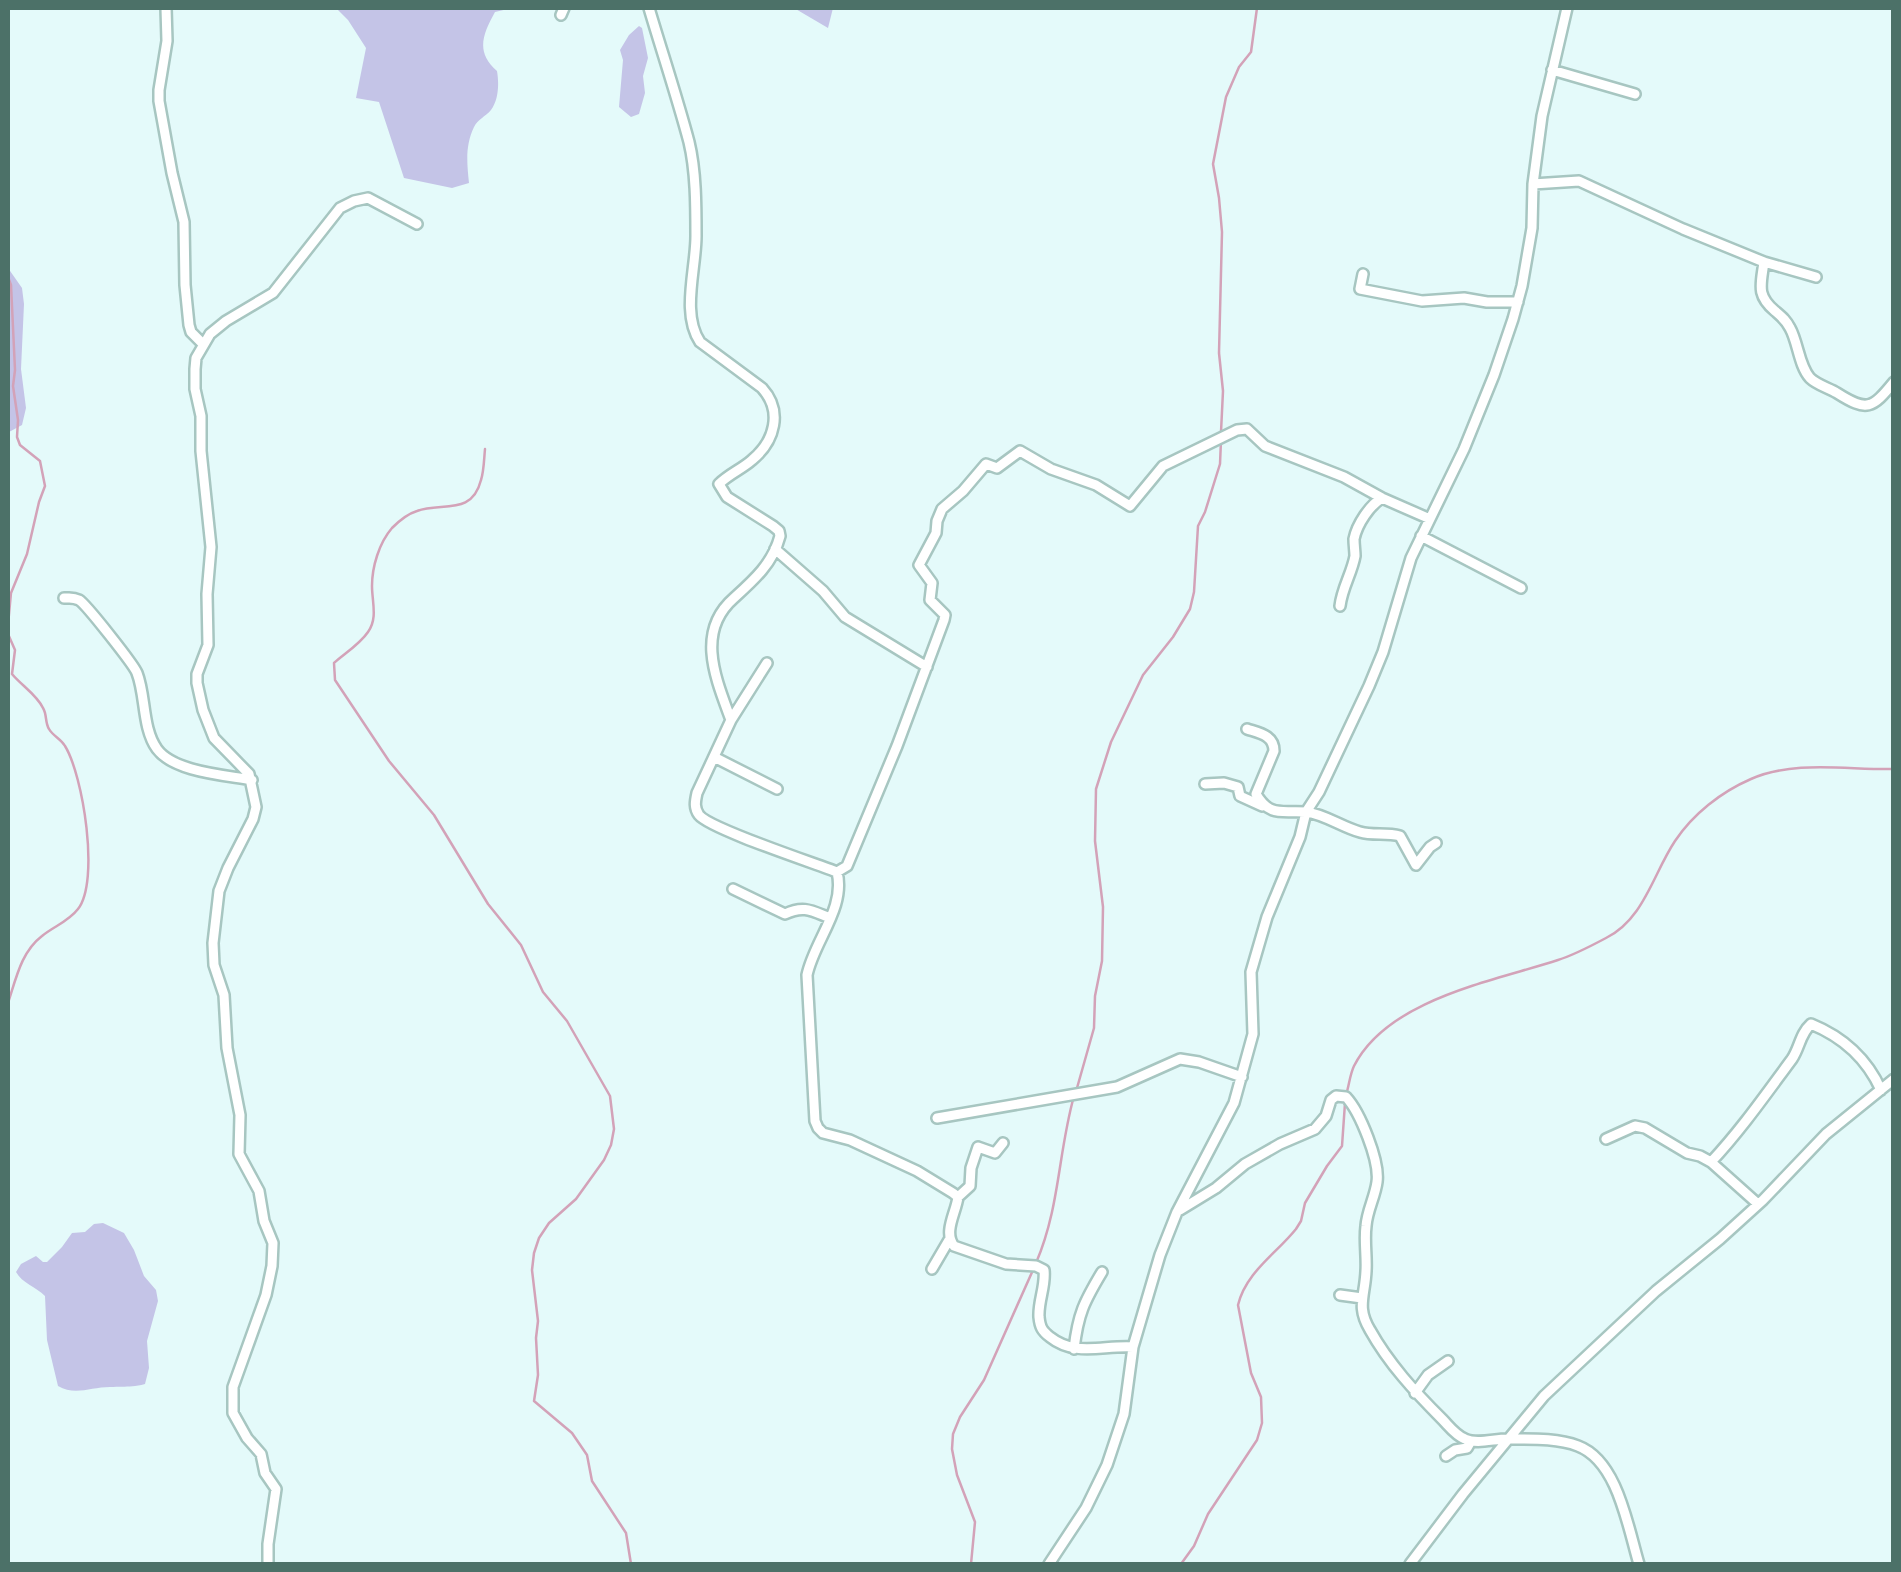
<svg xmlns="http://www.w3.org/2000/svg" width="1901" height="1572" viewBox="0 0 1901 1572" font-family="Cabin,sans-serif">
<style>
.green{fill:#c4c4e7}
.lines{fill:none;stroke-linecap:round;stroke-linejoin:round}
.stream{stroke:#d3a2b8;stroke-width:2.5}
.minor-casing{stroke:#a7c6c1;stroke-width:14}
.minor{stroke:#fff;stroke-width:9}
</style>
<rect width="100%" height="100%" fill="#e4fafa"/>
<!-- green -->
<path class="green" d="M 336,8 L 512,8 L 495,12 C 483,34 475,52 497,71 C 499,83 499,99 491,110 C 485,117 478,119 474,127 C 465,146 467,163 469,183 L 452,188 L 404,178 L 379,102 L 356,98 L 366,48 L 348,20 Z
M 794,8 L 833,8 L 828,28 Z
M 639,26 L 642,28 L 648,58 L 643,76 L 645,93 L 639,114 L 631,117 L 619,107 L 623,60 L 620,50 L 629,35 Z
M 8,268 L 22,288 L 24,304 L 21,369 L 26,408 L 22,425 L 9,432 Z
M 103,1223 L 124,1233 L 134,1250 L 144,1276 L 156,1290 L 158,1301 L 147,1341 L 149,1368 L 145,1384 C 130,1388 124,1386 110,1387 C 91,1387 75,1396 58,1386 L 47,1340 L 45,1296 C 36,1287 22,1283 16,1272 L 21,1264 L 36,1256 L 43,1262 L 47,1262 L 62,1247 L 72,1233 L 85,1232 L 94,1224 Z"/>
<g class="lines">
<!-- stream -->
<path class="stream" d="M 8,277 L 11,285 L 15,370 L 13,386 L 18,420 L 17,437 L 20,445 L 40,461 L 45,486 L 39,502 L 27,554 L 11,593 L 8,625
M 1221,432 L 1223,391 L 1219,353 L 1222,232 L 1219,198 L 1213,164 L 1226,97 L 1239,67 L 1251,52 L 1257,8
M 485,449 C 484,459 484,471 481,480 C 472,516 442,502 417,511 C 407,514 399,521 392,528 C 379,543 372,567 372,586 C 372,602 378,618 368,632 C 360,644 344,654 334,663 L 335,680 L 389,761 L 434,815 L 488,904 L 521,945 L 543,992 L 567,1021 L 610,1096 L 614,1129 L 611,1145 L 604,1160 L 576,1199 L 549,1223 L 539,1238 L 534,1253 L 532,1270 L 538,1321 L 536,1338 L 538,1375 L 534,1401 L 572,1433 L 587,1455 L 592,1481 L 626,1533 L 631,1564
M 8,634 L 15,650 L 12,674 C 21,685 37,695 43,708 C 47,714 45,723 49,729 C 53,736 61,739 65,746 C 83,775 100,881 78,909 C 68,922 54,926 42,936 C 21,952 16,979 8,1003
M 1077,1088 L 1094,1028 L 1095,996 L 1102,961 L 1103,907 L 1095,841 L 1096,789 L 1111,742 L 1143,675 L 1173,637 L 1190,609 L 1194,592 L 1198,526 L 1205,512 L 1220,464 L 1221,440
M 1346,1095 C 1349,1086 1350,1074 1354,1066 C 1388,999 1494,981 1558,960 C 1574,955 1591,946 1606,938 C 1644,919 1653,874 1675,841 C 1693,814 1721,792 1751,779 C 1794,760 1847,770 1894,769
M 1036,1263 C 1060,1207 1058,1153 1074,1096
M 971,1564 L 975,1522 L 957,1475 L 952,1449 L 953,1434 L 960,1417 L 984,1380 L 1033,1270
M 1181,1564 L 1194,1546 L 1208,1514 L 1257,1440 L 1262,1423 L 1261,1397 L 1251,1373 L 1238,1305 C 1246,1272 1276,1254 1296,1229 L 1301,1221 L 1305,1203 L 1327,1166 L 1342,1146 L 1345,1103"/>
<defs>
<path id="minor" d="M 166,8 L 167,41 L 159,90 L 159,101 L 172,173 L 184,222 L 185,285 L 189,325 L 191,332 L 203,344
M 649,8 C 662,52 677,97 689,142 C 696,171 696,206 696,236 C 696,269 681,314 700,342 L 762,388 C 783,411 775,441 752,460 C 742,469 729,474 719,484 L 727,497 L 773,526 L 779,531 L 780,536 C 773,563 754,580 734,598 C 695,632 716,679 731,720 L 697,793 C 695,802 694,808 699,815 C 710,829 814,863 837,872
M 561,15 L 564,8
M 1552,70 L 1635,94
M 1533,184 L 1579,181 L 1683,229 L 1764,262 C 1761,285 1756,295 1775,311 C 1782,317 1786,320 1790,328 C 1798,342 1799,366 1810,378 C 1817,385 1829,388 1837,393 C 1867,412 1872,409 1894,382
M 1764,262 L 1816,277
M 1363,274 L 1360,289 L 1422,301 L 1464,298 L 1487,302 L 1518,302
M 1421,536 L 1521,588
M 775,549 L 823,591 L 845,617 L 927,667
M 64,598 C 71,598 73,597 79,600 C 86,604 134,665 137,673 C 146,696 142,728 157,749 C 174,772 225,775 252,780
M 1340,606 C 1342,588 1352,573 1355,556 C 1355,551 1354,545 1354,539 C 1357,524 1370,505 1382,498 L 1430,519
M 731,720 L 767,663
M 1247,729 C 1259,733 1274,735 1274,751 L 1256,794 C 1270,818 1283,810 1306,812 C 1324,814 1342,827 1360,832 C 1373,836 1386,832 1400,836 L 1416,865 L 1430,847 L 1436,843
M 714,757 L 777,789
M 1205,784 L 1224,783 L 1238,787 L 1240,796 L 1262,806
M 733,889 L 785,914 C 804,905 812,911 830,918
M 937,1118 L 1117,1087 L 1180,1059 L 1199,1062 L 1242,1077
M 1606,1139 L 1635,1126 L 1645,1128 L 1687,1153 L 1700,1156 L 1711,1162 L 1758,1204
M 1711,1162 C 1741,1130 1766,1094 1792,1059 C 1800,1047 1800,1034 1811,1024 C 1843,1037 1867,1059 1881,1090
M 958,1197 L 970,1186 L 971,1168 L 978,1147 L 995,1153 L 1003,1143
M 1180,1210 L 1216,1188 L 1245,1164 L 1280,1144 L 1315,1129 L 1326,1116 L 1331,1100 L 1336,1096 L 1346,1097 C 1360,1112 1380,1161 1377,1182 C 1375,1197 1367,1211 1366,1226 C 1364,1241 1367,1256 1366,1271 C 1365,1296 1356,1307 1370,1330 C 1389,1364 1415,1392 1442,1419 C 1449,1426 1455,1435 1465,1439 C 1478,1445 1496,1438 1510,1439 C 1531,1439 1558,1438 1578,1446 C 1618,1461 1628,1528 1639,1564
M 932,1269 L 949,1240
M 1340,1295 L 1362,1298
M 1133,1347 C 1103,1345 1075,1357 1050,1337 C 1042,1331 1040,1327 1039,1317 C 1038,1301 1046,1286 1044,1270 L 1036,1266 L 1006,1264 L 954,1246 C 943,1232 956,1213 958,1197 L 953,1193 L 917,1171 L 850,1140 L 823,1133 L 818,1128 L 815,1121 L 807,975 C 814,941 846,908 837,872 L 847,866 L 897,746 L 944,620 L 945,615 L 930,600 L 932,583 L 919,565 L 936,533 L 937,521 L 942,509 L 963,491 L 986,464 L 997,468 L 1020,451 L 1051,469 L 1096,485 L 1130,506 L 1163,466 L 1237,430 L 1247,429 L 1265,446 L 1344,477 L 1382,498
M 1074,1349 C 1078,1314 1084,1302 1102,1272
M 1415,1393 L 1428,1375 L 1448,1361
M 1446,1456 L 1455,1450 L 1467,1448 L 1471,1441
M 268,1564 L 268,1544 L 276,1489 L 265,1473 L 261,1454 L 247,1438 L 233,1413 L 233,1387 L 266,1295 L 272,1266 L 273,1243 L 264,1221 L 259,1191 L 239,1154 L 240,1115 L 227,1048 L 224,995 L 214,965 L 213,943 L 219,891 L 228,868 L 253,819 L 256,807 L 249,774 L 214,738 L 203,710 L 197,683 L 197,674 L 208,645 L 207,594 L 211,547 L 201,451 L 201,416 L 195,389 L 195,369 L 196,358 L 210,334 L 226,321 L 273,293 L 340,208 L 354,201 L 368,198 L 417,224
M 1049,1564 L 1086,1508 L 1107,1465 L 1124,1414 L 1133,1347 L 1160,1255 L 1177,1212 L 1234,1103 L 1253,1034 L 1251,972 L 1267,917 L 1300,837 L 1306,812 L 1319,792 L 1369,686 L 1383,652 L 1411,558 L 1464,449 L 1494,375 L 1513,319 L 1522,286 L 1532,228 L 1533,184 L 1542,116 L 1567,8
M 1410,1564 L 1463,1494 L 1544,1396 L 1656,1291 L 1720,1239 L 1763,1200 L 1826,1134 L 1894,1079"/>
</defs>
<!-- minor casing -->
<use href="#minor" class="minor-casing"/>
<!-- minor -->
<use href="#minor" class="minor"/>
</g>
<!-- border -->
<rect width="1901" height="1572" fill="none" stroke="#4c7168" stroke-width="20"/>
</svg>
